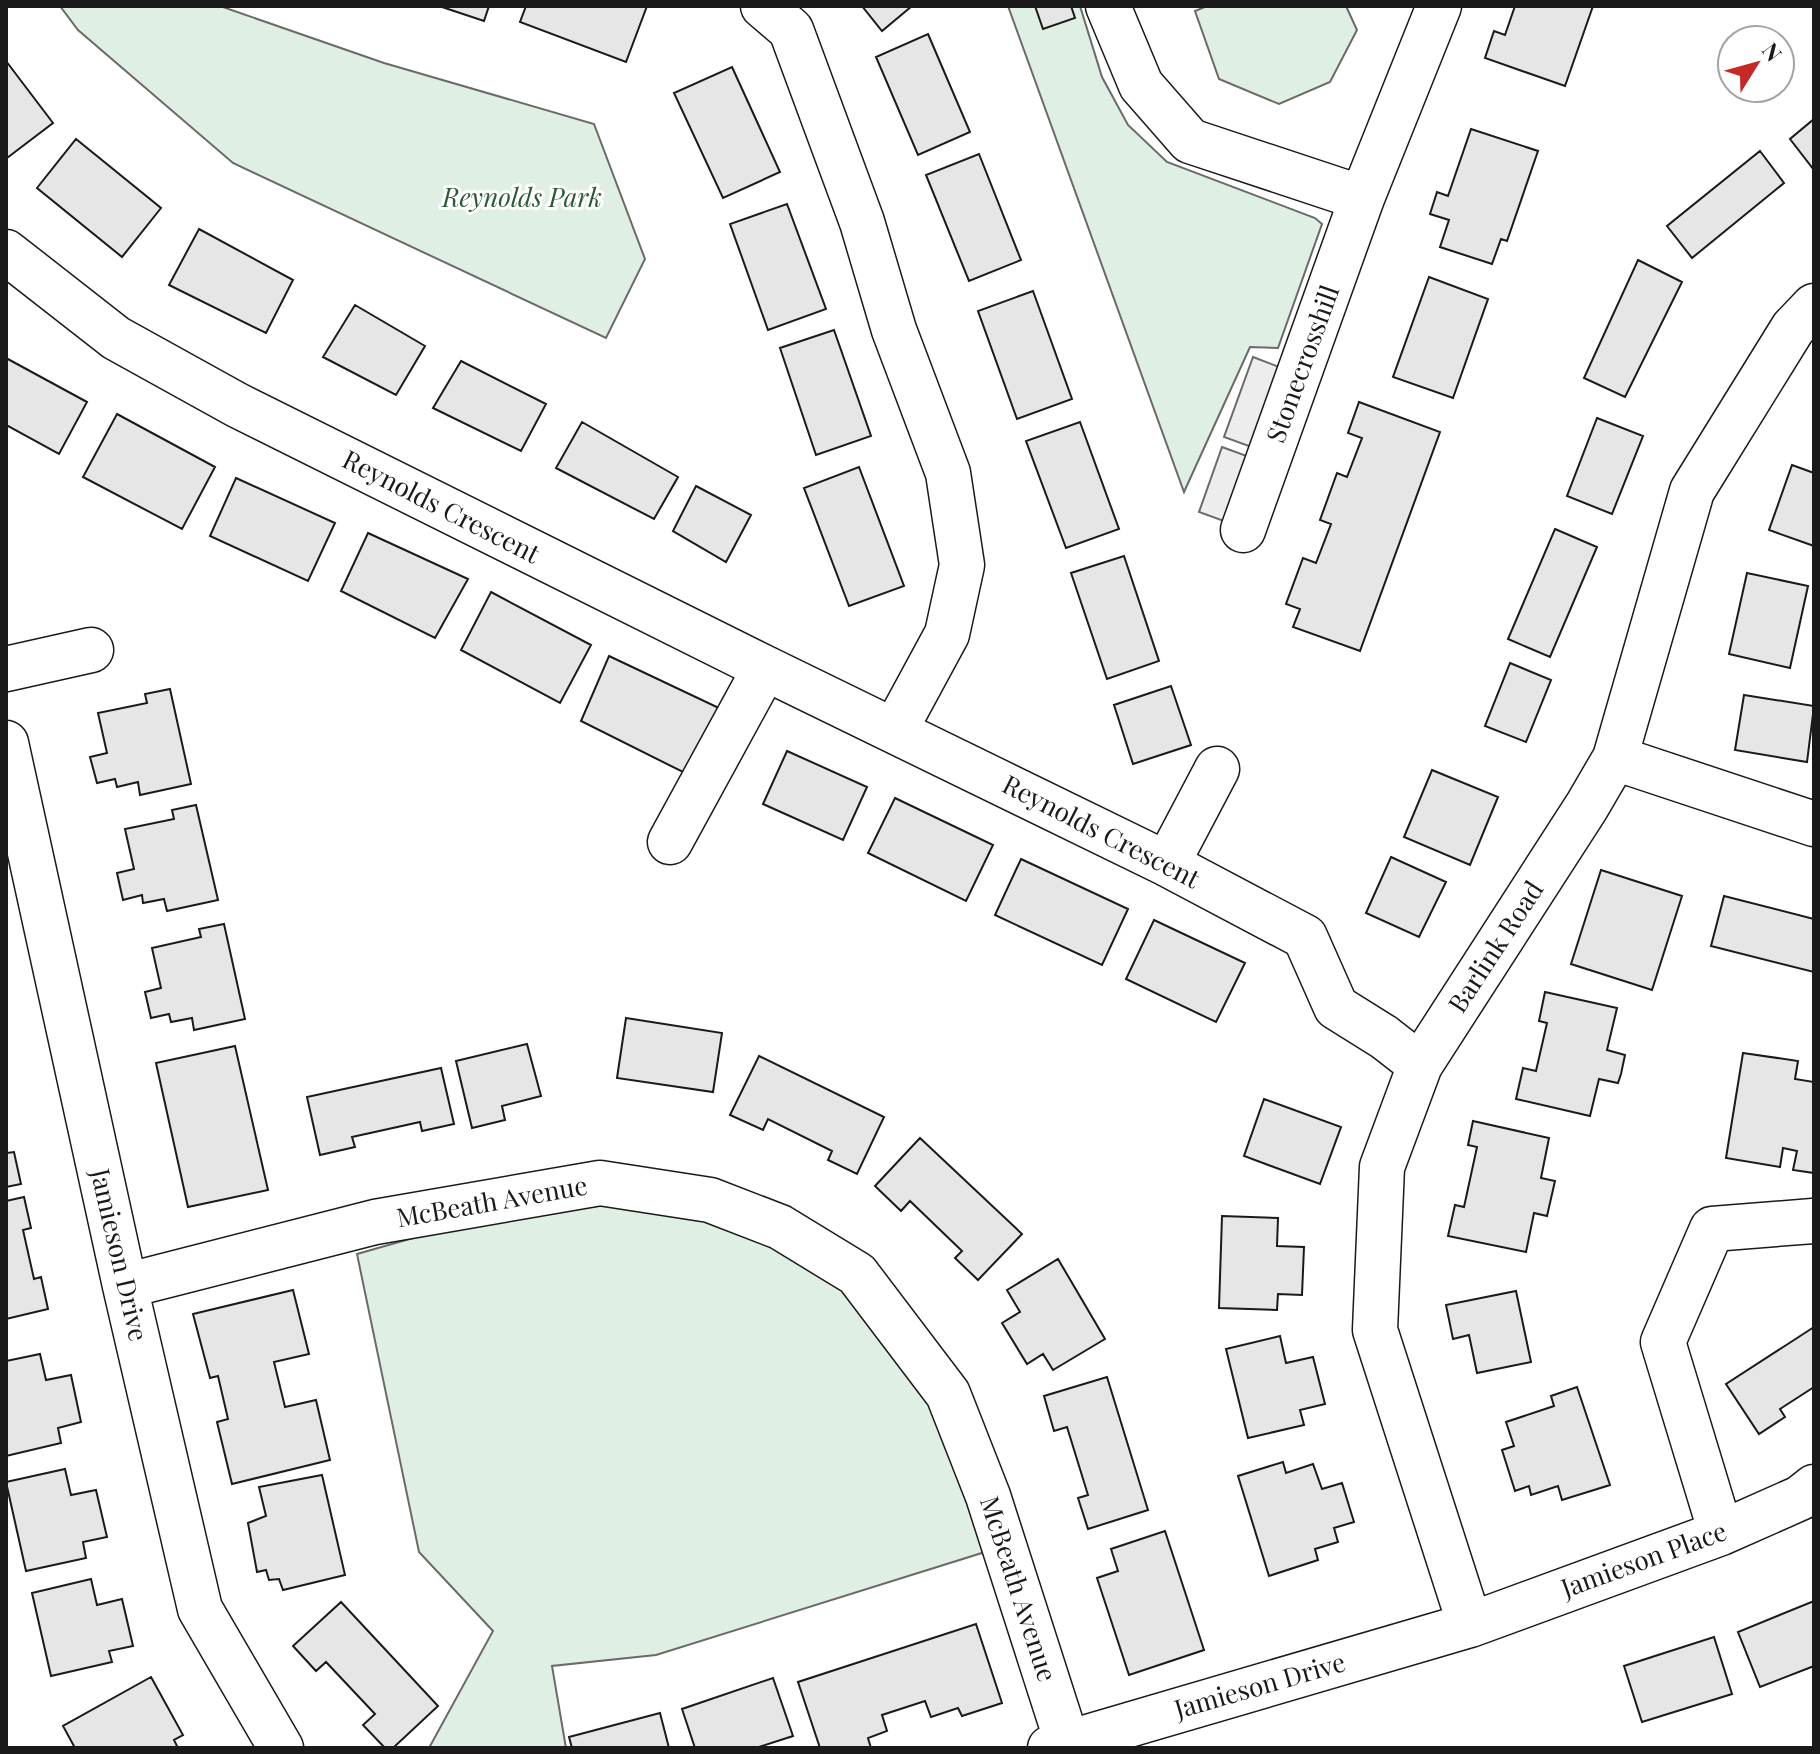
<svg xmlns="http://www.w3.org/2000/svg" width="1820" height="1754" viewBox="0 0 1820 1754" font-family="'Playfair Display',serif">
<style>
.green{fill:#e0efe3;stroke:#6a6a6a;stroke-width:2}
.parking{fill:#ededed;stroke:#6a6a6a;stroke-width:2}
.building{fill:#e6e6e6;stroke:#1a1a1a;stroke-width:2}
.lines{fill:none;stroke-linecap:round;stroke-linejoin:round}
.minor-casing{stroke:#1a1a1a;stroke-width:47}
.minor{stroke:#fff;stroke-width:44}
.labels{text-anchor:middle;stroke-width:6;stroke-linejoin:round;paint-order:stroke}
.park-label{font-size:26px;font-style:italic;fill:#2b5a34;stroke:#fff}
.street-label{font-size:26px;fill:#1a1a1a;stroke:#fff}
</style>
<rect width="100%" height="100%" fill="#fff"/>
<!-- green -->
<path class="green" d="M 60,6 L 220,6 L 384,63 L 594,124 L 645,259 L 606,338 L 233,163 L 78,30 Z
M 1008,6 L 1080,6 L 1102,77 L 1128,125 L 1167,162 L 1315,218 L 1322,224 L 1278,348 L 1250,347 L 1184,492 Z
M 1207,6 L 1346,6 L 1357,30 L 1330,82 L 1279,104 L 1219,79 L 1195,11 Z
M 620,1202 L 698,1218 L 766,1241 L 842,1290 L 931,1405 L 985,1552 L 656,1655 L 552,1666 L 566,1748 L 429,1748 L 493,1631 L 419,1552 L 357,1254 L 441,1230 Z"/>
<!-- parking -->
<path class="parking" d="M 1253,357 L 1287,370 L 1257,449 L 1224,437 Z
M 1222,447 L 1255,459 L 1232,524 L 1199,512 Z"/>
<!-- building -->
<path class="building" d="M 439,6 L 489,6 L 484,21 Z
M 526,6 L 647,6 L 626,62 L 520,22 Z
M 862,6 L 912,6 L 882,31 Z
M 1035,6 L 1071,6 L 1075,18 L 1043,29 Z
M 1515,6 L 1593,6 L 1565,86 L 1485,58 L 1494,31 L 1505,35 Z
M 928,34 L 970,132 L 918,155 L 876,57 Z
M 6,61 L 53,123 L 7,158 L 6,157 Z
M 732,67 L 780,172 L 723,198 L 674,93 Z
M 1814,119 L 1814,170 L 1790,139 Z
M 1471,129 L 1538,151 L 1507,241 L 1501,239 L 1492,264 L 1440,247 L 1449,220 L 1430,214 L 1437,192 L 1448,196 Z
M 76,139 L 161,208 L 122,257 L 37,188 Z
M 1760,151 L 1784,183 L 1692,258 L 1667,226 Z
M 979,154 L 1021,260 L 969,281 L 926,175 Z
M 787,204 L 826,309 L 768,330 L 730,224 Z
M 199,229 L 293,280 L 266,333 L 169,285 Z
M 1638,260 L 1682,282 L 1625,397 L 1584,378 Z
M 1429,277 L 1488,299 L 1453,398 L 1393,377 Z
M 1033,291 L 1072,399 L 1017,419 L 978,311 Z
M 355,305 L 425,346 L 396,395 L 323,357 Z
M 834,330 L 871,436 L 816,455 L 780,348 Z
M 6,358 L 87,402 L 59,454 L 6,425 Z
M 461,361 L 546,404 L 521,451 L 433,408 Z
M 1359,402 L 1440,432 L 1360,651 L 1293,627 L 1300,609 L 1286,604 L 1303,558 L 1316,563 L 1331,524 L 1320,520 L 1337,473 L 1347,477 L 1362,438 L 1348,433 Z
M 117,414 L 215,467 L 182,529 L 83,477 Z
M 1597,418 L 1643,436 L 1612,514 L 1567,496 Z
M 582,422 L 678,477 L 654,519 L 556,468 Z
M 1080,422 L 1119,529 L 1066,548 L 1026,441 Z
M 1792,465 L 1814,473 L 1814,546 L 1769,530 Z
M 859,467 L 904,586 L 849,606 L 804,488 Z
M 236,478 L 335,523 L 308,581 L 210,536 Z
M 696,486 L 751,515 L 726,562 L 673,531 Z
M 1555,529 L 1597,547 L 1550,657 L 1508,639 Z
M 368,533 L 468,579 L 435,638 L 341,591 Z
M 1124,556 L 1159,661 L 1107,679 L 1071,573 Z
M 1747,573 L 1808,586 L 1790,668 L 1729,654 Z
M 491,592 L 591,645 L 560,703 L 461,650 Z
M 609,656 L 721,709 L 687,774 L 581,721 Z
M 1510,663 L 1551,680 L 1526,742 L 1485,726 Z
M 1171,686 L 1191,745 L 1133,764 L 1114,705 Z
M 170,689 L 191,784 L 140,795 L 138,782 L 117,787 L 115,779 L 97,783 L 90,757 L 107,753 L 98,713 L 147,703 L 145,694 Z
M 1744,695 L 1814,706 L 1807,762 L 1735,750 Z
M 787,751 L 867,787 L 843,840 L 763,804 Z
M 1432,770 L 1498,797 L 1470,865 L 1404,837 Z
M 895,798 L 993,845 L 966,901 L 868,853 Z
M 196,805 L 218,900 L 167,911 L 164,899 L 143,903 L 142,895 L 123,900 L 117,873 L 134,869 L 125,829 L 174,819 L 172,810 Z
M 1391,857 L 1446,882 L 1419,937 L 1366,913 Z
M 1021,859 L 1128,909 L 1102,965 L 995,915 Z
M 1601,870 L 1682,896 L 1652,990 L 1571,964 Z
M 1724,896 L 1814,919 L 1814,972 L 1711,946 Z
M 1154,920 L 1245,963 L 1216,1022 L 1126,979 Z
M 224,924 L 245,1019 L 194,1030 L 192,1018 L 171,1022 L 169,1014 L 151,1018 L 145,992 L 161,988 L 152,948 L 201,937 L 199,929 Z
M 1545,992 L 1617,1008 L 1607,1050 L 1625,1055 L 1621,1074 L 1618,1083 L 1599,1079 L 1590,1116 L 1516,1099 L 1523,1068 L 1536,1071 L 1547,1023 L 1539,1021 Z
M 626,1018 L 722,1033 L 713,1092 L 617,1078 Z
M 527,1044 L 541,1096 L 502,1106 L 505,1120 L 472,1128 L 456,1061 Z
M 235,1046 L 268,1190 L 188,1207 L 156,1063 Z
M 1743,1053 L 1798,1061 L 1795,1079 L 1814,1082 L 1814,1173 L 1793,1170 L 1797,1151 L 1783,1148 L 1780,1167 L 1726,1158 Z
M 759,1056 L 884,1117 L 857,1174 L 828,1160 L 832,1151 L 768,1119 L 763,1130 L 730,1115 Z
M 441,1068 L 454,1124 L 422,1131 L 420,1122 L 352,1137 L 355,1147 L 320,1155 L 307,1097 Z
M 1264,1099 L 1341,1127 L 1320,1184 L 1244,1156 Z
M 1473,1121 L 1549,1138 L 1541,1178 L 1555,1181 L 1547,1216 L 1534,1213 L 1526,1252 L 1448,1236 L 1455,1205 L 1464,1207 L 1477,1147 L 1468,1145 Z
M 920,1138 L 1022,1234 L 978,1280 L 955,1258 L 962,1251 L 910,1201 L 901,1211 L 875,1186 Z
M 6,1150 L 7,1153 L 14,1152 L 21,1184 L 6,1187 Z
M 24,1197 L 31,1228 L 23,1230 L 34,1279 L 41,1277 L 48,1309 L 6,1319 L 6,1201 Z
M 1222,1216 L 1278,1218 L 1277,1246 L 1304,1247 L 1302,1295 L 1278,1294 L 1277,1310 L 1219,1308 Z
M 1058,1259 L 1105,1339 L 1053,1370 L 1043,1354 L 1027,1364 L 1002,1323 L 1020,1312 L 1007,1290 Z
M 293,1290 L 309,1354 L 274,1362 L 285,1407 L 316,1400 L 330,1460 L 232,1484 L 217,1422 L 228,1419 L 218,1376 L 210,1378 L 193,1314 Z
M 1516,1291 L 1531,1362 L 1477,1373 L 1469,1335 L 1453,1339 L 1446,1305 Z
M 1814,1327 L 1814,1387 L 1780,1409 L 1785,1417 L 1759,1434 L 1726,1384 Z
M 1280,1336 L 1286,1363 L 1313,1357 L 1325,1404 L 1300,1410 L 1304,1425 L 1248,1438 L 1226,1349 Z
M 40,1354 L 46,1380 L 71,1375 L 81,1422 L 58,1428 L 61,1443 L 6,1456 L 6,1361 Z
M 1107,1377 L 1148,1510 L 1088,1529 L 1078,1498 L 1088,1495 L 1067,1427 L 1054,1431 L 1044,1396 Z
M 1577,1387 L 1610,1485 L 1562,1500 L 1558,1486 L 1531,1495 L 1529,1486 L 1515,1491 L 1502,1450 L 1514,1446 L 1506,1422 L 1554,1406 L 1551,1396 Z
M 1283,1462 L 1286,1473 L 1313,1464 L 1322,1489 L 1342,1483 L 1354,1522 L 1334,1528 L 1338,1542 L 1315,1549 L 1318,1560 L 1269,1576 L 1238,1476 Z
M 65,1469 L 71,1495 L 96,1490 L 107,1537 L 83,1542 L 86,1558 L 26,1571 L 6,1482 Z
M 322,1475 L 345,1575 L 283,1590 L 279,1579 L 269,1580 L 266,1570 L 257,1572 L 248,1523 L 266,1516 L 259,1487 Z
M 1165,1531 L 1204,1650 L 1129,1675 L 1097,1578 L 1118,1571 L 1111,1549 Z
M 91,1579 L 97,1605 L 122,1599 L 133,1646 L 109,1651 L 112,1662 L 51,1676 L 32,1593 Z
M 1814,1601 L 1814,1666 L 1760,1687 L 1738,1632 Z
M 341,1602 L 438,1706 L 393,1748 L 385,1748 L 363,1725 L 375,1714 L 326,1662 L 316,1671 L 293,1646 Z
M 976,1624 L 1002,1703 L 962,1716 L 958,1708 L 931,1717 L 925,1701 L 882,1715 L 887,1731 L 868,1738 L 871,1748 L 820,1748 L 798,1682 Z
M 1714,1637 L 1732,1694 L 1642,1722 L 1624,1666 Z
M 151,1677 L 183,1735 L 174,1740 L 178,1748 L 75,1748 L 63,1726 Z
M 773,1678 L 793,1736 L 756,1748 L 695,1748 L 682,1709 Z
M 660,1713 L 669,1748 L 572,1748 L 569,1737 Z"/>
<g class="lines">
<defs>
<path id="minor" d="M 763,6 L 791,30 L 862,222 L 894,330 L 948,473 L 962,565 L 947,634 L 895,730
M 1108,6 L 1141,85 L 1190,141 L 1362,198
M 6,252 L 116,338 L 237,405 L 765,668 L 1167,864 L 1305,937 L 1336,1007 L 1384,1037 L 1420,1065
M 1243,530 L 1362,198 L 1439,6
M 6,669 L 91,650
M 6,743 L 125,1286 L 200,1609 L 281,1748
M 1615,758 L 1814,824
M 670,842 L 765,668
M 1167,864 L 1217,769
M 125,1286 L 375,1222 L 600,1183 L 710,1200 L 780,1227 L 857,1274 L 948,1394 L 988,1496 L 1067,1742
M 1721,1533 L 1663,1342 L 1712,1229 L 1813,1221
M 1470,1625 L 1375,1330 L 1382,1167 L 1420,1065 L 1587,806 L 1615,758 L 1692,491 L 1793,328 L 1814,306
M 1050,1748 L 1470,1625 L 1721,1533 L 1800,1498 L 1814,1487"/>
</defs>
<!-- minor casing -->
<use href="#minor" class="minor-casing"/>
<!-- minor -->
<use href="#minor" class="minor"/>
</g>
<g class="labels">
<!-- park labels -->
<g class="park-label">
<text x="522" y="207">Reynolds Park</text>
</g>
<!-- street labels -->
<g class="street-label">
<text transform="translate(1303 364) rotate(-70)" y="9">Stonecrosshill</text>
<text transform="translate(441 507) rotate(27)" y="9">Reynolds Crescent</text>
<text transform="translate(1101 832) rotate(27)" y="9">Reynolds Crescent</text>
<text transform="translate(1496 947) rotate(-57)" y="9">Barlink Road</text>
<text transform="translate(492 1202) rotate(-10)" y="9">McBeath Avenue</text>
<text transform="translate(119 1255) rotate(77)" y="9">Jamieson Drive</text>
<text transform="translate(1644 1560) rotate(-20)" y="9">Jamieson Place</text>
<text transform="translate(1018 1589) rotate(72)" y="9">McBeath Avenue</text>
<text transform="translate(1260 1686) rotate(-16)" y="9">Jamieson Drive</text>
</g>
</g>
<!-- border -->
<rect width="1820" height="1754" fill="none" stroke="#1a1a1a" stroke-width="16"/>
<!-- north arrow -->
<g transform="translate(1756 64) rotate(53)"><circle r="38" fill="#ffffff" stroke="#a3a3a3" stroke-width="2"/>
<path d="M0-6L14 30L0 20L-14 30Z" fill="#c62828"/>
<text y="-12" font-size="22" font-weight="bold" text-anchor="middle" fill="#1a1a1a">N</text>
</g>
</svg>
